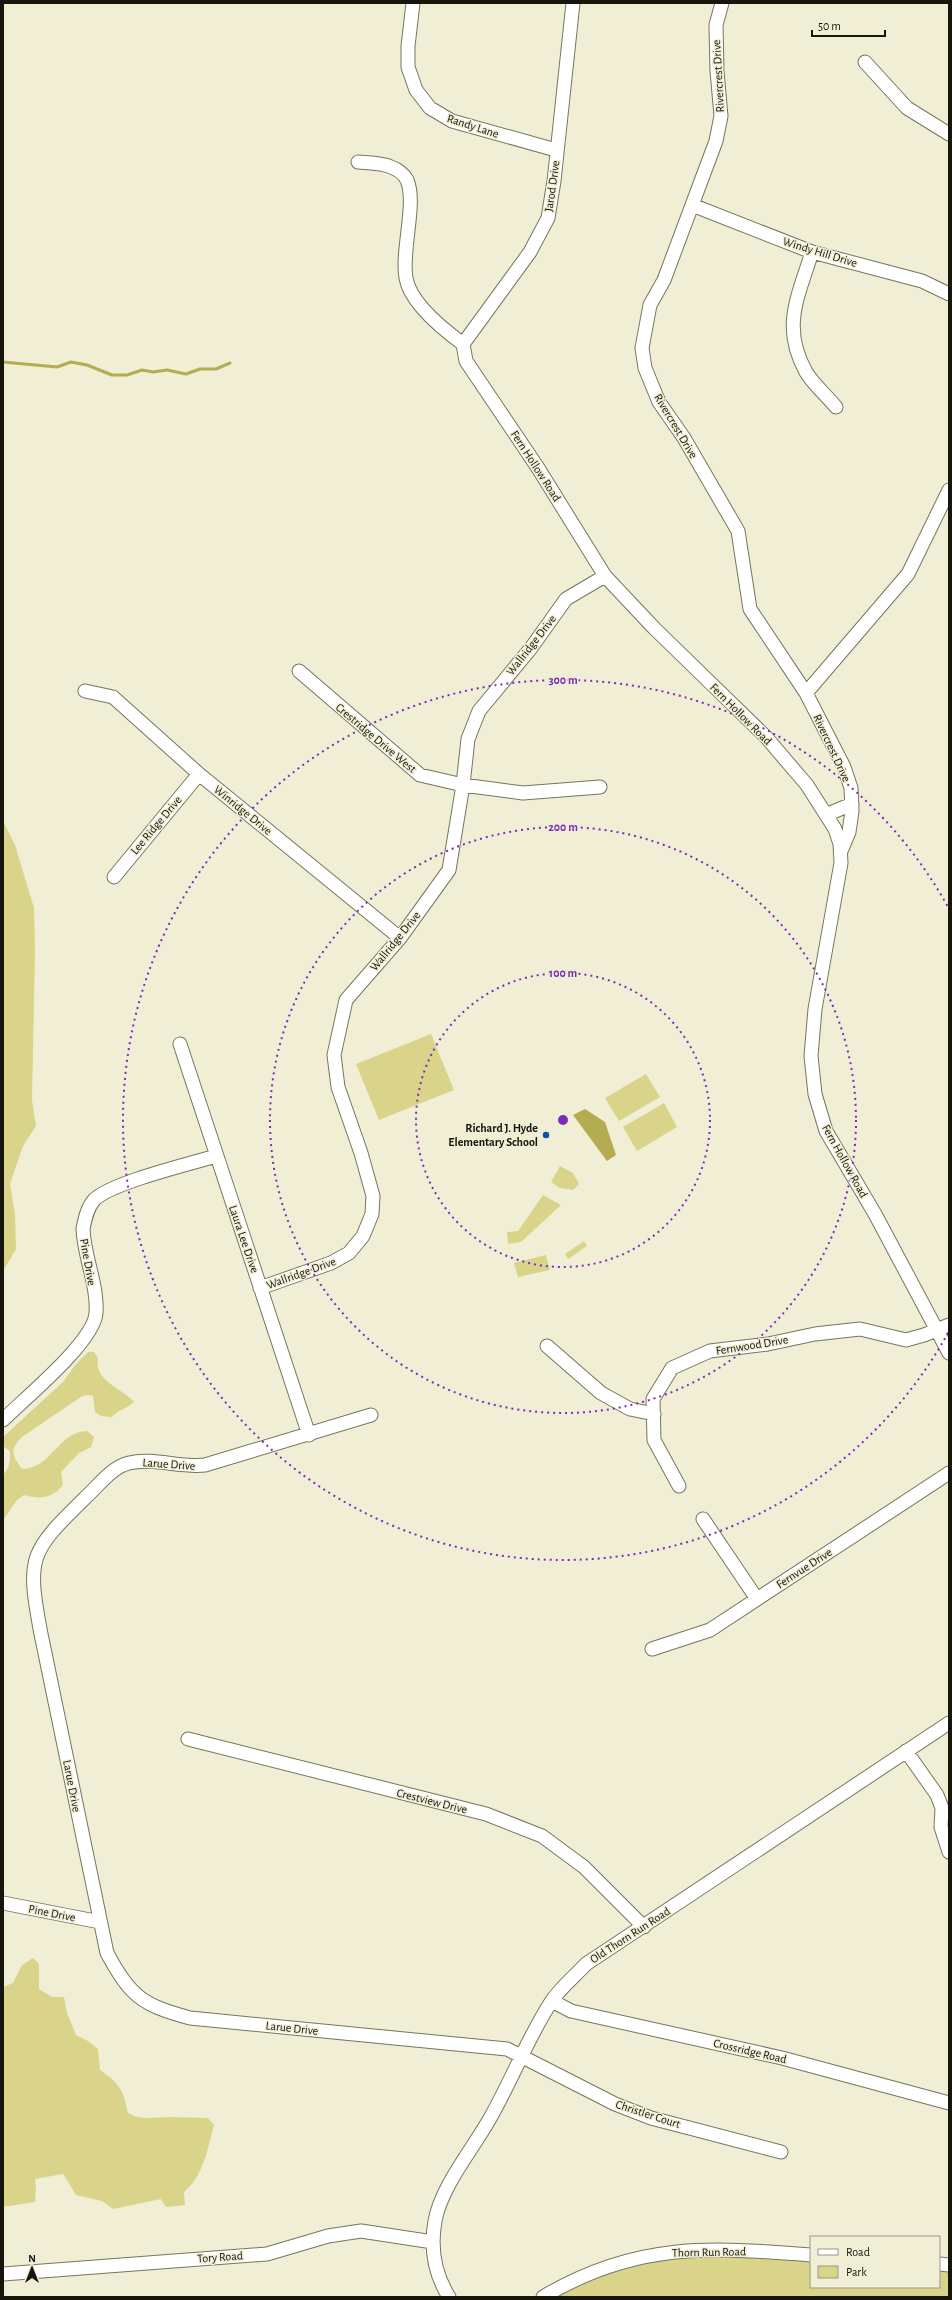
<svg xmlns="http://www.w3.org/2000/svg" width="952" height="2300" viewBox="0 0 952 2300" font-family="'Alegreya Sans',sans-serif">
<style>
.green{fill:#d9d489}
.water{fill:#b4ac50}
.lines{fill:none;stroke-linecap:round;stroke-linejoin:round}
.stream{stroke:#b4ac50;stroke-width:3}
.minor-casing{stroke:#76755e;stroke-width:15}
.minor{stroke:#fff;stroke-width:13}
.ring{fill:none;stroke:#7b2cbf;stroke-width:2;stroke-dasharray:2 4}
.poi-dot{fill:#0755a4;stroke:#f0efd5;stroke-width:1.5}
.labels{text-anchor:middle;stroke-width:3;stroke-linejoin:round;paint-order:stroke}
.street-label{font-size:12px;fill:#16160d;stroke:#f0efd5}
.poi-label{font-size:12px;font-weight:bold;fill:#16160d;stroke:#f0efd5;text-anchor:end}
.centre{fill:#7b2cbf;stroke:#f0efd5;stroke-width:2}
.ring-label{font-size:12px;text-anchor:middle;font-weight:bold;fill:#7b2cbf;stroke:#f0efd5;stroke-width:3;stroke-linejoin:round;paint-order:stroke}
</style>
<rect width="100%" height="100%" fill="#f0efd5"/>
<!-- green -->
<path class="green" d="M 3,821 L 15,845 L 34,908 L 35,953 L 32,1100 L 36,1126 L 23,1146 L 10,1184 L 15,1214 L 16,1249 L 3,1271 Z
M 431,1034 L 454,1090 L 379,1120 L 356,1064 Z
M 646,1074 L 660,1097 L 619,1121 L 605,1098 Z
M 664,1103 L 677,1127 L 637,1151 L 623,1127 Z
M 560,1166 L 573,1173 L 579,1184 L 573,1190 L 560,1188 L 551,1182 Z
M 543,1195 L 561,1205 L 521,1242 L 508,1244 L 507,1232 L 518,1231 Z
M 584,1241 L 587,1246 L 568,1259 L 565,1254 Z
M 546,1255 L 550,1270 L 518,1277 L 514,1263 Z
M 88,1352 L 94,1352 L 98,1358 C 93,1381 122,1388 134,1402 C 127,1409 119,1409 112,1417 L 101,1416 L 95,1412 L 93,1396 L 89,1395 L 82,1396 L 22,1437 C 9,1450 12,1455 22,1469 C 52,1469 58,1431 87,1431 L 94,1437 L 91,1447 L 79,1453 L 61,1472 L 63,1485 C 52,1498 41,1500 24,1495 L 17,1500 L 3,1520 L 3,1475 C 10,1468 10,1461 10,1451 L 3,1446 L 3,1437 L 63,1382 L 76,1364 Z
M 33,1958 L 39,1964 L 39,1989 L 52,1997 L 64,1997 L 67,2013 L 76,2035 L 88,2041 L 98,2049 L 100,2070 C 120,2084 123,2089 128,2113 C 143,2121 154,2117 170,2117 C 183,2117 196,2118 208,2118 L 214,2125 C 208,2148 203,2177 184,2192 L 185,2205 L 166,2207 L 161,2199 L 113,2209 L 102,2201 L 76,2195 L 63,2174 L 35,2179 L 36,2188 L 35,2202 L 3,2207 L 3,1987 L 13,1983 L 22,1965 Z
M 670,2252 L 811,2255 L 811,2287 L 939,2287 L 939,2264 L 949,2265 L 949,2297 L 543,2297 L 563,2285 Z"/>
<!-- water -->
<path class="water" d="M 585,1109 L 605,1122 L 616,1155 L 607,1161 L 573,1115 Z"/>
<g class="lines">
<!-- stream -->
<path class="stream" d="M 3,362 L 57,367 L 71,362 L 87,365 L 112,375 L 127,375 L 142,370 L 153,372 L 167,370 L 186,374 L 200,369 L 216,369 L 230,363"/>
<defs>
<path id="minor" d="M 413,3 L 408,46 L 408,67 L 416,90 L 430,108 L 452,121 L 556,150
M 722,3 L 716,25 L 717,71 L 721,116 L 716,141 L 664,280 L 650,305 L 642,348 L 645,368 L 659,402 L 684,438 L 738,531 L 750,609 L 806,693 L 844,767 L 851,788 L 852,811 L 849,832 L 841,851
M 865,62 L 907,108 L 949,134
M 358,162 C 368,163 382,163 391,167 C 397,169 404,174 407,180 C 417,203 401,251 406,278 C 410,303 444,330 463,344 L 466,361 L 538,468 L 605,576 L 654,628 L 766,737 L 807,785 L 835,829 L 840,844 L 841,863 L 815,1009 L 811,1056 L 815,1094 L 826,1131 L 875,1214 L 949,1353
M 692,205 L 812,252 L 922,281 L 949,294
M 812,252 C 798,297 781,327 806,372 C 813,384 827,396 836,407
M 463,344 L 530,252 L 548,218 L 554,181 L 573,3
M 299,671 L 420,775 L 463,785 L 523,793 L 600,787
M 85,691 L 113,697 L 199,774 L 400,938
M 806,693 L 908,574 L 949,490
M 828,814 L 852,804
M 114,877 L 199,774
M 180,1044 L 309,1435
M 260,1288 L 331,1263 L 349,1253 L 363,1236 L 372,1214 L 373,1196 L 361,1153 L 338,1087 L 334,1055 L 346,1000 L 400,938 L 449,870 L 463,785 L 468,739 L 479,711 L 531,648 L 566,599 L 605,576
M 547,1346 L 601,1393 L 630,1409 L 654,1414
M 371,1415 L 205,1465 C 180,1468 153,1457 129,1463 C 112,1467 99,1485 87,1496 C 30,1552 26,1555 41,1634 L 107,1953 C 131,1997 142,2005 190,2018 L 507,2049 L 615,2104 L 651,2118 L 781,2152
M 3,1420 C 25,1398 94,1342 96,1313 C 98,1285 84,1257 83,1229 C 85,1219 87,1208 94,1200 C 110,1183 190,1164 216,1156
M 679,1486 L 654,1440 L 653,1399 L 672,1368 L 710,1351 L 768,1344 L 815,1334 L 860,1329 L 906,1340 L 924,1335 L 949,1325
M 703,1519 L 757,1599
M 652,1649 L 710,1630 L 949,1473
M 188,1739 L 486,1814 L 542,1836 L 584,1867 L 644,1927
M 906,1751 L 937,1795 L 942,1808 L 941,1827 L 949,1852
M 3,1903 L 100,1922
M 552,2001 L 571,2011 L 782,2058 L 949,2103
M 939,2264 L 949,2265
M 3,2274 L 267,2254 L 328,2236 L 361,2231 L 433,2242
M 449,2297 C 434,2273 430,2249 435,2221 C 441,2187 472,2150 489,2120 C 511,2082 527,2039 551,2002 C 560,1988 575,1976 586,1964 L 949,1723
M 543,2297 C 635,2242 709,2247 811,2255"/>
</defs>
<!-- minor casing -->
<use href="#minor" class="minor-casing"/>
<!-- minor -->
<use href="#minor" class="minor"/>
</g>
<!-- distance rings -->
<g class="ring">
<circle cx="563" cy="1120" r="147"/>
<circle cx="563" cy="1120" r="293"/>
<path d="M948 1333A440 440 0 1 1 948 907"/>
</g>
<!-- markers -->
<circle class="poi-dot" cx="546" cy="1135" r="4"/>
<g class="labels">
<!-- street labels -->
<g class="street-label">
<text transform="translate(718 76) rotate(-93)" y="4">Rivercrest Drive</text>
<text transform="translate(473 126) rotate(18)" y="4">Randy Lane</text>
<text transform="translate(552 186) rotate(-82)" y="4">Jarod Drive</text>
<text transform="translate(820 252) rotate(17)" y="4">Windy Hill Drive</text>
<text transform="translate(676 426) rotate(59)" y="4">Rivercrest Drive</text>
<text transform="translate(536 466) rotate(57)" y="4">Fern Hollow Road</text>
<text transform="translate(531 645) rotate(-52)" y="4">Wallridge Drive</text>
<text transform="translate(741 714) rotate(45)" y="4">Fern Hollow Road</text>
<text transform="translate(376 738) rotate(40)" y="4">Crestridge Drive West</text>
<text transform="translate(832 748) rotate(65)" y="4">Rivercrest Drive</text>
<text transform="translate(243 810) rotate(39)" y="4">Winridge Drive</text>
<text transform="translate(156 825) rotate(-50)" y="4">Lee Ridge Drive</text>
<text transform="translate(395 941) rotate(-51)" y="4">Wallridge Drive</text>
<text transform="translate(845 1161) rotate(61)" y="4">Fern Hollow Road</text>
<text transform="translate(244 1239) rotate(71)" y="4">Laura Lee Drive</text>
<text transform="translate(88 1262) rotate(80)" y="4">Pine Drive</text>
<text transform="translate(301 1273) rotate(-20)" y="4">Wallridge Drive</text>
<text transform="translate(752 1345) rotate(-9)" y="4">Fernwood Drive</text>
<text transform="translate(169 1464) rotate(4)" y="4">Larue Drive</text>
<text transform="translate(804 1568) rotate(-33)" y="4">Fernvue Drive</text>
<text transform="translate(72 1786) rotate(79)" y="4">Larue Drive</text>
<text transform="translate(432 1801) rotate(14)" y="4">Crestview Drive</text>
<text transform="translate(52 1913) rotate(11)" y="4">Pine Drive</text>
<text transform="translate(630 1935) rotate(-33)" y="4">Old Thorn Run Road</text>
<text transform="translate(292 2028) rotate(6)" y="4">Larue Drive</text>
<text transform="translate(750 2051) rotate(13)" y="4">Crossridge Road</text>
<text transform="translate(648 2114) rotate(18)" y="4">Christler Court</text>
<text transform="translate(709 2252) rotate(-1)" y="4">Thorn Run Road</text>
<text transform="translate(220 2257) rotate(-4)" y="4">Tory Road</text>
</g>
<!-- poi labels -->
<g class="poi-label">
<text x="538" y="1132">Richard J. Hyde<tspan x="538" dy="14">Elementary School</tspan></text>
</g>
</g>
<circle cx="563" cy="1120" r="6" class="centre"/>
<g class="ring-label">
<text x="563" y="684">300 m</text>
<text x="563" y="831">200 m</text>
<text x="563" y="977">100 m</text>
</g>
<!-- border -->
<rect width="952" height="2300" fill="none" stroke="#16160d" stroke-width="8"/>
<!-- legend -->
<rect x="810" y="2236" width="130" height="52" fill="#f0efd5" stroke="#999885"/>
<rect x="818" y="2249" width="20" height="6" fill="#ffffff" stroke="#999885"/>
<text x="846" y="2256" font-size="12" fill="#16160d">Road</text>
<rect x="818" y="2266" width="20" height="12" fill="#d9d489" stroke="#999885"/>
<text x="846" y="2276" font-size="12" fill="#16160d">Park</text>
<!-- north arrow -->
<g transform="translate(32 2268)" stroke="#f0efd5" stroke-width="3" paint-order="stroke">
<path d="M0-3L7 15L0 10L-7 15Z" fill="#16160d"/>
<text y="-6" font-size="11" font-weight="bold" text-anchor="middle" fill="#16160d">N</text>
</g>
<!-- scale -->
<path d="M812 30v6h73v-6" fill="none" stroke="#16160d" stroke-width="2"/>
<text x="818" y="30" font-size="12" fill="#16160d" stroke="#f0efd5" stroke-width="3" paint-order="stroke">50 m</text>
</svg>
